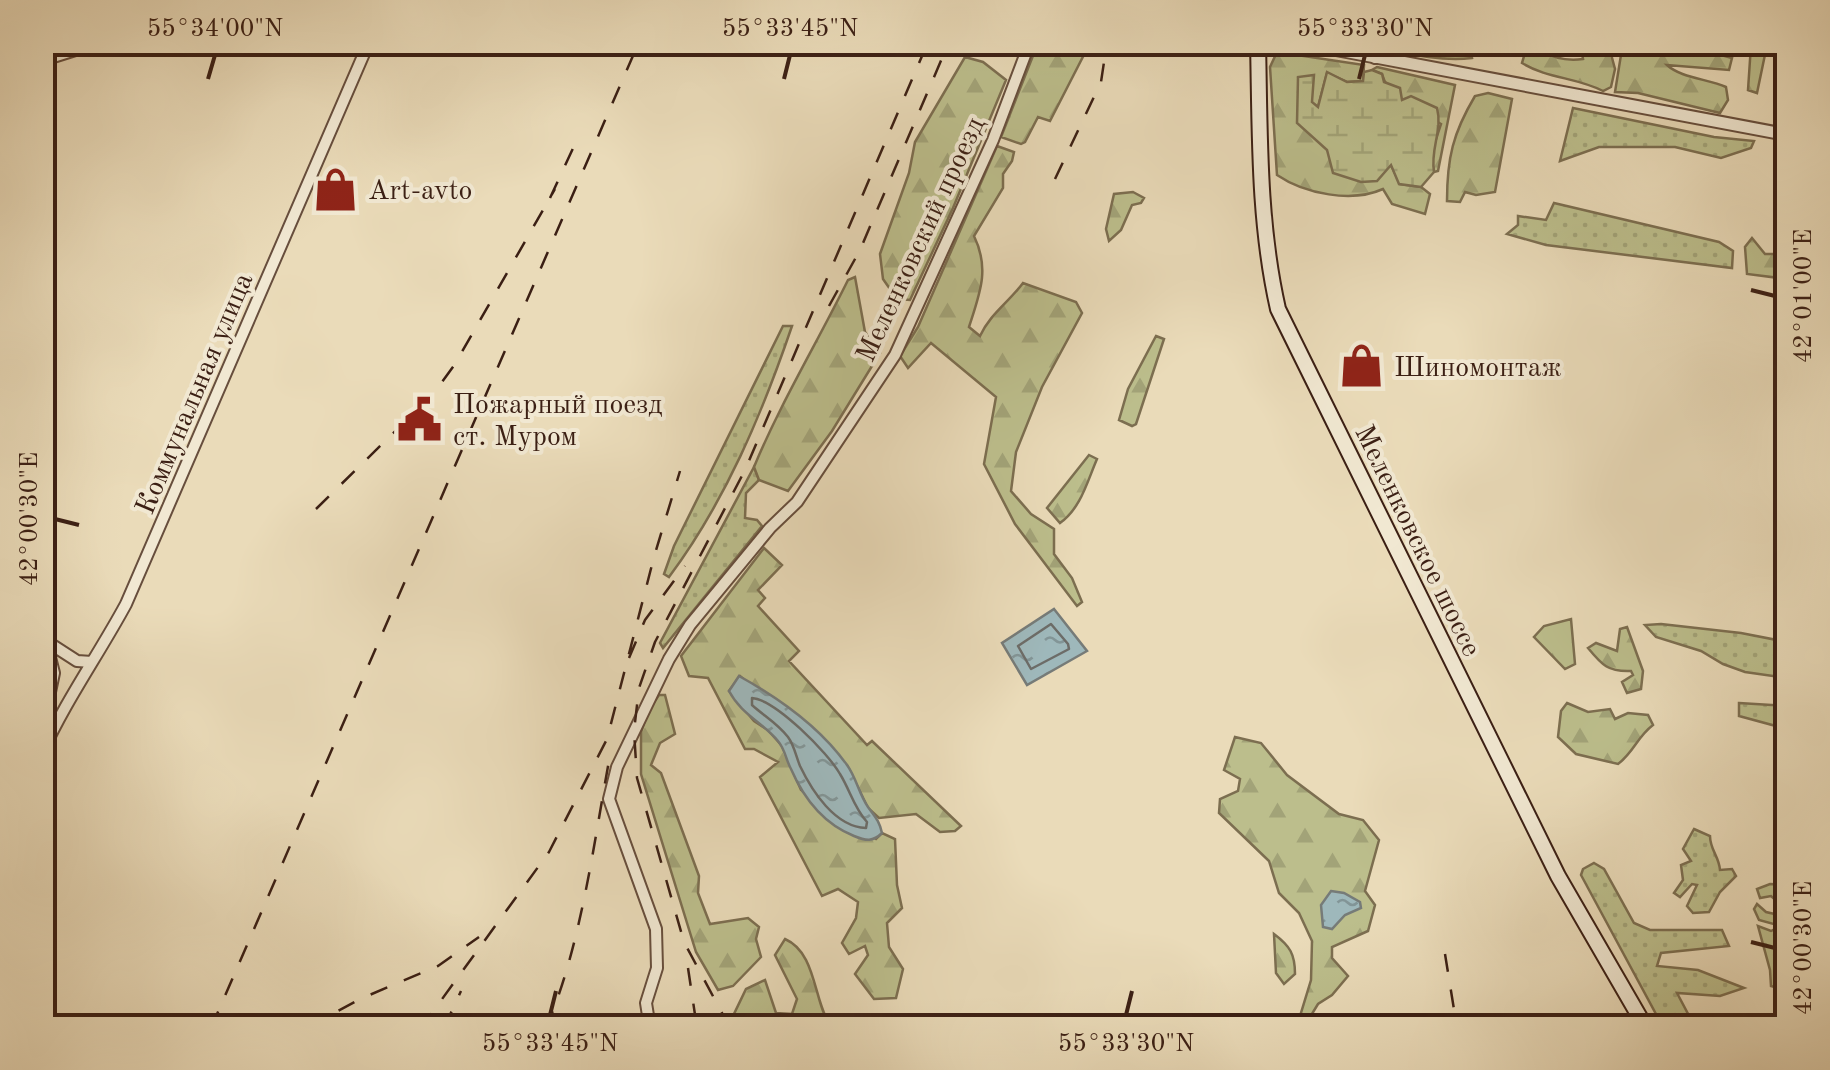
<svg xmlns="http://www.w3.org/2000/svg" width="1830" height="1070" viewBox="0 0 1830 1070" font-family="'Old Standard TT',serif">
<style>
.grass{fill:url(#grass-dots);stroke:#7c6e50;stroke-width:2.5}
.forest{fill:url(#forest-firs);stroke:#7c6e50;stroke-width:2.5}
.wetland{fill:url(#wetland-marsh);stroke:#7c6e50;stroke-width:2.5}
.water{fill:url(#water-ripples);stroke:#767b78;stroke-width:2.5}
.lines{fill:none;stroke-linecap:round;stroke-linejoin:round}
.shore{stroke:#6c6c68;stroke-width:2.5}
.minor-casing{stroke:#674e3d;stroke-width:14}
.tertiary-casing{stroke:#674e3d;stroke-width:15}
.secondary-casing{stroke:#3b1f14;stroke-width:18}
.minor{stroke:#f1e8d2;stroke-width:10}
.tertiary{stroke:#f1e8d2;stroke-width:11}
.secondary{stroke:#f1e8d2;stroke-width:14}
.rail{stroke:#3b1f14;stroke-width:2.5;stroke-dasharray:18 18;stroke-linecap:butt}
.ticks{fill:none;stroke:#3b1f14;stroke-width:4}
.labels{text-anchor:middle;stroke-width:8;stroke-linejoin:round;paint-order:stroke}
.poi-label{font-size:28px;fill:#3b1f14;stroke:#f1e8d2;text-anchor:start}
.street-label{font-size:28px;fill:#3b1f14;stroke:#f1e8d2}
.neatline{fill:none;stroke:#3b1f14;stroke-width:4}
.ticks-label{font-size:25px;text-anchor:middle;fill:#3b1f14}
</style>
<defs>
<pattern id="grass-dots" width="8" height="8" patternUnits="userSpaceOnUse" patternTransform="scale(2.5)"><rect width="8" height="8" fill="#bcbe8c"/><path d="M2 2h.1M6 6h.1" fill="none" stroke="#a2a378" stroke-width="1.8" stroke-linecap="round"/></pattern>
<pattern id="forest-firs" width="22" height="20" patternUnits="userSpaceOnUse" patternTransform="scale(2.5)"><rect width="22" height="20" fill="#bcbe8c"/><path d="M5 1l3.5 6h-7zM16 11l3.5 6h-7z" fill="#a2a378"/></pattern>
<pattern id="wetland-marsh" width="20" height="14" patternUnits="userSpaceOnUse" patternTransform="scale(2.5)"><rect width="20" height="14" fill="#bcbe8c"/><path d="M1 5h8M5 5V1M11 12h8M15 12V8" fill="none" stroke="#a2a378"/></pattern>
<pattern id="water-ripples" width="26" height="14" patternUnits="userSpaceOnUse" patternTransform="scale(2.5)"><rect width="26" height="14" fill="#9eb8bb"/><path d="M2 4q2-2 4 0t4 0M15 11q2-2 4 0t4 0" fill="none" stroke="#829597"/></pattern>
</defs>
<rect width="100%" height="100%" fill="#eadbb9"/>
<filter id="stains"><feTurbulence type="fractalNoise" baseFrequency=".002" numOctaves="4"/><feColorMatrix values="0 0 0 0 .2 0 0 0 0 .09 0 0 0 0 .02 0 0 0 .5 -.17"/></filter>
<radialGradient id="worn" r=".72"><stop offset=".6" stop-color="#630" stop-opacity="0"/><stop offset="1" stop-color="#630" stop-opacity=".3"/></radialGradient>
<!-- grass -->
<path class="grass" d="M 1573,108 L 1714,137 L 1754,141 L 1751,148 L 1721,158 L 1675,147 L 1599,147 L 1560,161 Z
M 1554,203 L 1719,242 L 1733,251 L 1732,268 L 1546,245 L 1507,234 L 1518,225 L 1518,216 L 1546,220 Z
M 783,326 L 792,326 C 762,414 725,502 669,577 L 664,574 L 674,546 Z
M 754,467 L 759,480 L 746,493 L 745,518 L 757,520 L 762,526 L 663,648 L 660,643 Z
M 1661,624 L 1741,633 L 1787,642 L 1787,678 L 1745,672 L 1723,664 L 1701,651 L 1656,637 L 1645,625 Z
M 1739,703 L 1787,706 L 1787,729 L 1739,716 Z
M 1694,829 L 1710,836 C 1710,850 1719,856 1720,870 L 1732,869 L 1736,876 L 1720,892 L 1709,912 L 1693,913 L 1687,906 L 1697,885 L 1692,884 L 1680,897 L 1674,893 L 1683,880 L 1681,865 L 1691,861 L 1683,849 Z
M 1594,863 L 1604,869 L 1634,923 L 1650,930 L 1722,930 L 1729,946 L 1661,953 L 1657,966 L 1698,970 L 1744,988 L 1720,996 L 1677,993 L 1695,1027 L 1663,1027 L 1581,875 L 1583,869 Z
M 1770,884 L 1787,885 L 1787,960 L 1778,988 L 1771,986 L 1770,970 L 1758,926 L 1771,931 L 1781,926 L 1759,920 L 1754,909 L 1757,904 L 1766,912 L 1779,915 L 1779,903 L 1771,896 L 1760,898 L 1757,889 Z"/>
<!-- forest -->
<path class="forest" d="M 1755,42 L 1767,45 L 1757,93 L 1748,90 L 1751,45 Z
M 1038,43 L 1090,43 L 1050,121 L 1038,117 L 1025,142 L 1021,144 L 1001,137 Z
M 1391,43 L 1469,43 L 1472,58 C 1450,61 1406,57 1388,44 Z
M 1528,43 L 1540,43 L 1542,51 C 1555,59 1568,61 1583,59 L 1580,43 L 1608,43 L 1615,69 L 1611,87 L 1603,91 C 1576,77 1548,79 1522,63 Z
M 1616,43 L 1677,43 L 1732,58 L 1729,70 L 1667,65 C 1681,78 1708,79 1726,87 L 1728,100 L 1720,113 L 1638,93 L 1615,92 L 1621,55 Z
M 1277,52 L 1364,65 L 1363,81 L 1347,82 L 1327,73 L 1318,107 L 1312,103 L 1298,77 C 1319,156 1312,146 1391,165 L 1400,184 L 1421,187 L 1430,194 L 1425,214 L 1392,204 L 1383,189 C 1352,203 1305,194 1277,175 L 1270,67 Z
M 965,57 L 983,62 L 1006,80 L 953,208 L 910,300 L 897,299 L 883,279 L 880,254 L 909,173 L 915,142 Z
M 1377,67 L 1455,85 L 1438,171 L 1434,172 L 1431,154 L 1441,124 C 1421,112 1388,98 1382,74 L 1372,70 Z
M 1488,93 L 1512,99 L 1495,192 L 1476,195 L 1465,192 L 1460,202 L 1447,201 C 1447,158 1453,133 1475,96 Z
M 997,146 L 1014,152 L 1012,161 L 1003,174 L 1003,188 L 974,236 C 990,269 980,293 969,327 L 980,336 C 990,314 1009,302 1023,283 L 1076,302 L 1082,313 L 1042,387 L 1016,452 L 1011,491 L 1031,514 L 1054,529 L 1054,554 L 1072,578 L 1082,602 L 1077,606 L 1015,524 L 984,464 L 996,397 L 931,343 L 908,368 L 900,356 L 918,327 Z
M 1133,192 L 1144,198 L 1141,203 L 1132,205 L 1121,230 L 1109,241 L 1106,229 L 1114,194 Z
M 1752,238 L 1765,254 L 1787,254 L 1787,279 L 1747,274 L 1745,247 Z
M 855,277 L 865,332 L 880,353 L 832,431 L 788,491 L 759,480 L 754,467 C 781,402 817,343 848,280 Z
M 1156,336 L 1164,339 L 1136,424 L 1132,426 L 1119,420 L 1128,389 Z
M 1089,455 L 1097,459 C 1087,482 1081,508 1060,523 L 1047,508 Z
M 764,548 L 782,565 L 758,590 L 765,598 L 758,606 L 799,651 L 789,661 L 867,745 L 872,741 L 961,826 L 955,831 L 940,832 L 916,814 L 879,818 L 868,808 L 847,765 L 740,676 L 729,691 L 754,721 L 768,730 L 782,746 L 801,790 L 876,839 L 882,833 L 895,839 L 897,885 L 902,908 L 887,923 L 889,947 L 903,969 L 896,998 L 874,999 L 855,974 L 868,955 L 865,946 L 849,954 L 842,943 L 856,918 L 858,902 L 838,889 L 822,896 L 760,777 L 778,762 L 754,749 L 745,749 L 708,678 L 689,676 L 681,656 Z
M 1571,619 L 1575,664 L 1565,669 L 1534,637 L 1544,626 Z
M 1627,627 L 1643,671 L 1641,689 L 1627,693 L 1622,682 L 1633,675 L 1631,671 C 1608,672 1602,665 1588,648 L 1596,643 L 1617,651 L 1620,629 Z
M 659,695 L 665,695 L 675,734 L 660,743 L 651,765 L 661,773 L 699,876 L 698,893 L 710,924 L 748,918 L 759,927 L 756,939 L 761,957 L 733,986 L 718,990 L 696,952 L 641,774 L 641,732 L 648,711 Z
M 1567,703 L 1588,712 L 1610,709 L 1615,719 L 1628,713 L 1648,715 L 1653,725 C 1637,737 1634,752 1618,764 L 1576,754 L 1558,737 L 1561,711 Z
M 1235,737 L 1261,743 L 1287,775 L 1339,814 L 1363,820 L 1379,840 L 1365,891 L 1375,905 L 1368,931 L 1332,947 L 1332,958 L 1348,976 L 1332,995 L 1318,1004 L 1304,1027 L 1297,1026 L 1311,980 L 1312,941 L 1299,913 L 1279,893 L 1269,861 L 1219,813 L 1220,799 L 1238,791 L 1240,779 L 1224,770 Z
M 1274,934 C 1290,946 1295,954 1295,974 L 1284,984 L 1276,973 Z
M 785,939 C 817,953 813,1001 831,1027 L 743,1027 L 734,1014 L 746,989 L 765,980 L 776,1013 L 792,1014 L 797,999 L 775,955 Z"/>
<!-- wetland -->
<path class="wetland" d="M 1372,70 L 1382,74 L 1384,82 L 1400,88 L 1402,100 L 1411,96 L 1437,108 C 1443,131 1430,148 1434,172 L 1421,187 L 1399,184 L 1391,165 L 1377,181 L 1361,182 L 1333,173 L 1327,150 L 1297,123 L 1298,77 L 1314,75 L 1312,102 L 1318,107 L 1327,72 L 1347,82 L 1363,81 L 1364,72 Z"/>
<!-- water -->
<path class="water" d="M 1054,609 L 1087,651 L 1027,685 L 1002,643 Z
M 739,676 C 779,698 820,727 847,765 C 856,777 859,794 868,807 C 875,817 879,820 882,833 C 873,842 866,841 854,836 C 824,824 804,799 791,769 C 786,760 785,749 778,741 C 762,722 741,714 729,691 Z
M 1331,891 L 1344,893 L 1360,902 L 1361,908 L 1345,915 L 1332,929 L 1323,927 L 1321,905 Z"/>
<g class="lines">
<!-- shore -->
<path class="shore" d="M 1051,624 L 1068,644 L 1069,649 L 1031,669 L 1018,646 Z
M 752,698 C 776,700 828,753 840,774 C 850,790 854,808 867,822 L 866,828 C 835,827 812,791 800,766 C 796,756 794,745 788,737 C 777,723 764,716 752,705 Z"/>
<defs>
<path id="minor" d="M 1375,58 L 1378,42
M 42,626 L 54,673 L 42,730
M 46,641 L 77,661 L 92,662
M 42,753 C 66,700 99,654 126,604 L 369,42
M 650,1028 L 646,1003 L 657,968 L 656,929 L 609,799 L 617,767 L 669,659 L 690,625 L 770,528 L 797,502 L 895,355 L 993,140 L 1030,42"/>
<path id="tertiary" d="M 1296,42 L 1788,135
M 42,60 L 99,42"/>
<path id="secondary" d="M 1258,42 C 1260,132 1258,221 1278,309 L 1558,876 L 1646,1028"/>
</defs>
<!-- minor casing -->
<use href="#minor" class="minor-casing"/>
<!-- tertiary casing -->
<use href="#tertiary" class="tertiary-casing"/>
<!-- secondary casing -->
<use href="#secondary" class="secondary-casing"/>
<!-- minor -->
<use href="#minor" class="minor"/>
<!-- tertiary -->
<use href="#tertiary" class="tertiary"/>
<!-- secondary -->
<use href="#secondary" class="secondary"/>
<!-- rail -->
<path class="rail" d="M 1055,179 L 1101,82 L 1107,42
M 550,198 L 575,144
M 829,306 L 860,250 L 949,42
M 316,509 L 434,393 L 455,364 L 555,189
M 629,658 L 645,620 L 685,566
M 1445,954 L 1457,1028
M 688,968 L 697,1028
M 211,1028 L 639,42
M 307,1028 L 360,999 L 438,966 L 479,937
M 421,1028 L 549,852 L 607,739 L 654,557 L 680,471
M 444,1028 L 461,991
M 546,1028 C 582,944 594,840 611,750
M 730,1028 L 684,942 L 637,778 L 634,731 L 639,688 L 655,642 L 745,470 L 928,42"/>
</g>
<!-- ticks -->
<path class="ticks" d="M 208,79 L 215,55M 784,79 L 790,55M 1359,79 L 1365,55M 1751,290 L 1775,296M 55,519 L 79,525M 1751,942 L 1775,948M 550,1015 L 556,991M 1126,1015 L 1132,991"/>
<!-- icons -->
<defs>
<symbol id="shop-bare" viewBox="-9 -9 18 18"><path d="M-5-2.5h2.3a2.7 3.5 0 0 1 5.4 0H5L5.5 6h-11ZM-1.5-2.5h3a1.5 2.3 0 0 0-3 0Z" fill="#8f2418" stroke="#f1e8d2" stroke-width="2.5" paint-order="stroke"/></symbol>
<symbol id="civic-bare" viewBox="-9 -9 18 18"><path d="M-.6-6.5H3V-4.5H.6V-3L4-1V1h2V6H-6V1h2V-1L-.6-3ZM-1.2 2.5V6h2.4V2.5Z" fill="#8f2418" stroke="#f1e8d2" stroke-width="2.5" paint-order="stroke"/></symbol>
</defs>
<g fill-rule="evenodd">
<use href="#shop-bare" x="304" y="158" width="63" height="63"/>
<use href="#shop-bare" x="1330" y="334" width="63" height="63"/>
<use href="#civic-bare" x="388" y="388" width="63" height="63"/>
</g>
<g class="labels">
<!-- poi labels -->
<g class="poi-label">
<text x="368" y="199">Art-avto</text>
<text x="1394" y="376">Шиномонтаж</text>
<text x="453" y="413">Пожарный поезд<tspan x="453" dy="32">ст. Муром</tspan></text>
</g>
<!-- street labels -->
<g class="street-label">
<text transform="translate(919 239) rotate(-65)" y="10">Меленковский проезд</text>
<text transform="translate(193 393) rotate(-67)" y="10">Коммунальная улица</text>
<text transform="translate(1419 540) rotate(64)" y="10">Меленковское шоссе</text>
</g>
</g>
<!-- margin -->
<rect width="1830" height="1070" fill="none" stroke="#eadbb9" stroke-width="110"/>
<rect x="55" y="55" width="1720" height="960" class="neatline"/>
<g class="ticks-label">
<text x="215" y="36">55°34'00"N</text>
<text x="790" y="36">55°33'45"N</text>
<text x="1365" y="36">55°33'30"N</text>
<text transform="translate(1802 296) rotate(-90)" y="9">42°01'00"E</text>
<text transform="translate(28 519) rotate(-90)" y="9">42°00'30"E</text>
<text transform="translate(1802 948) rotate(-90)" y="9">42°00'30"E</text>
<text x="550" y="1051">55°33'45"N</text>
<text x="1126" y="1051">55°33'30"N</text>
</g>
<rect width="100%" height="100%" filter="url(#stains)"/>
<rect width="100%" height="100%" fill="url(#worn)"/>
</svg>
